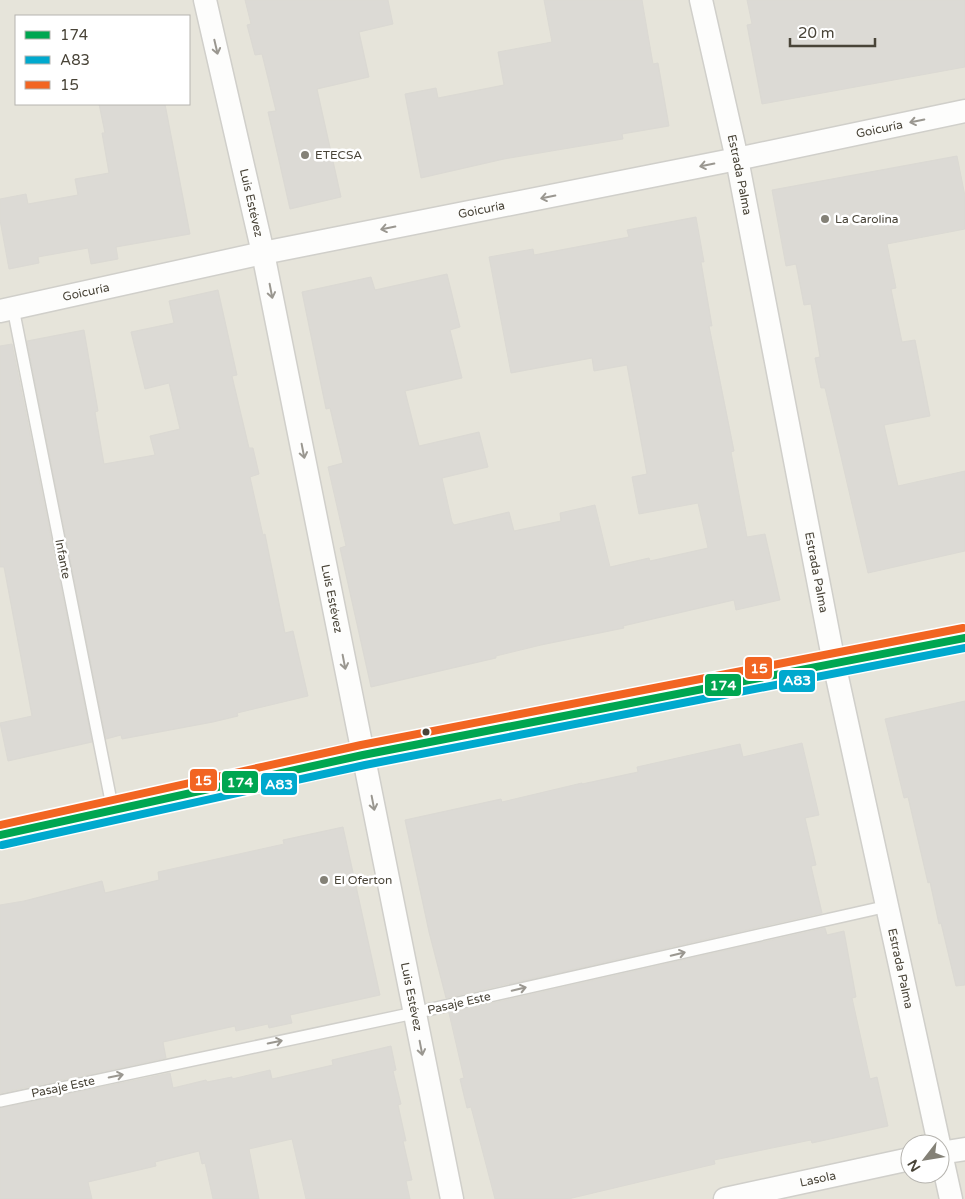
<svg xmlns="http://www.w3.org/2000/svg" width="965" height="1199" viewBox="0 0 965 1199" font-family="'Varela Round',sans-serif">
<style>
.residential{fill:#e6e4da;fill-rule:evenodd}
.building{fill:#dcdad5;stroke:#dbd9d3}
.lines{fill:none;stroke-linecap:round;stroke-linejoin:round}
.lane-casing{stroke:#d0cfca;stroke-width:14}
.street-casing{stroke:#d0cfca;stroke-width:25}
.secondary-casing{stroke:#d2cfc4;stroke-width:30}
.lane{stroke:#fdfdfc;stroke-width:11}
.street{stroke:#fdfdfc;stroke-width:22}
.secondary{stroke:#f7f6f0;stroke-width:28}
.bus-1-casing{stroke:#fff;stroke-width:11}
.bus-2-casing{stroke:#fff;stroke-width:11}
.bus-3-casing{stroke:#fff;stroke-width:11}
.bus-1{stroke:#00a651;stroke-width:8}
.bus-2{stroke:#00a9ce;stroke-width:8}
.bus-3{stroke:#f26522;stroke-width:8}
.oneway{stroke:#9a9790}
.poi-dot{fill:#848177;stroke:#fff;stroke-width:2}
.bus-dot{fill:#494438;stroke:#fff;stroke-width:2}
.labels{text-anchor:middle;stroke-width:5;stroke-linejoin:round;paint-order:stroke}
.street-label{font-size:12px;fill:#494438;stroke:#fff}
.poi-label{font-size:12px;fill:#494438;stroke:#fff;text-anchor:start}
.line-badge{stroke:#fff;stroke-width:2}
.badge-label{font-size:14px;text-anchor:middle;font-weight:bold;fill:#fff}
</style>
<rect width="100%" height="100%" fill="#f2f2ed"/>
<!-- residential -->
<path class="residential" d="M 0,0 L 965,0 L 965,1199 L 0,1199 ZM 16,16 L 189,16 L 189,104 L 16,104 ZM 910,1144 L 940,1144 L 940,1174 L 910,1174 Z"/>
<!-- building -->
<path class="building" d="M 245,0 L 388,0 L 393,24 L 359,32 L 369,77 L 317,89 L 341,197 L 290,209 L 268,112 L 276,111 L 262,54 L 255,55 L 247,25 L 251,24 Z
M 544,0 L 642,0 L 653,64 L 658,63 L 669,126 L 622,134 L 623,139 L 504,159 L 421,178 L 405,94 L 436,88 L 438,98 L 504,85 L 498,52 L 552,42 Z
M 747,0 L 965,0 L 965,67 L 762,104 L 747,25 L 752,24 Z
M 99,104 L 165,104 L 190,234 L 116,247 L 118,259 L 91,264 L 88,248 L 38,257 L 39,263 L 9,269 L 0,220 L 0,199 L 26,194 L 28,204 L 78,195 L 75,179 L 109,173 L 102,133 L 105,133 Z
M 957,156 L 965,196 L 965,229 L 887,244 L 896,288 L 891,289 L 902,342 L 915,340 L 930,416 L 884,425 L 898,486 L 965,471 L 965,551 L 868,573 L 825,388 L 821,388 L 815,358 L 820,357 L 811,304 L 804,305 L 796,264 L 786,266 L 772,190 Z
M 696,217 L 704,262 L 701,262 L 712,326 L 709,326 L 734,451 L 731,452 L 747,537 L 765,534 L 780,600 L 736,610 L 734,600 L 623,626 L 624,628 L 541,645 L 496,656 L 496,658 L 371,687 L 340,548 L 346,546 L 328,467 L 343,463 L 330,408 L 326,409 L 302,292 L 371,277 L 375,290 L 447,274 L 460,327 L 450,330 L 462,378 L 405,391 L 419,446 L 479,432 L 488,467 L 442,478 L 452,522 L 454,525 L 509,512 L 514,531 L 561,521 L 560,513 L 595,505 L 610,567 L 649,558 L 650,561 L 708,548 L 698,503 L 639,514 L 632,477 L 647,474 L 627,365 L 594,371 L 592,358 L 511,373 L 489,257 L 533,249 L 534,255 L 629,237 L 627,230 Z
M 218,290 L 237,375 L 232,376 L 249,448 L 253,448 L 259,474 L 250,477 L 263,535 L 265,534 L 285,633 L 293,631 L 308,696 L 237,713 L 238,716 L 213,722 L 122,739 L 121,735 L 106,739 L 27,341 L 84,330 L 98,411 L 95,412 L 104,464 L 155,455 L 150,436 L 180,429 L 169,383 L 145,389 L 131,332 L 174,323 L 169,301 Z
M 12,344 L 92,742 L 8,761 L 0,723 L 32,716 L 4,567 L 0,567 L 0,346 Z
M 965,701 L 965,985 L 956,986 L 941,923 L 939,924 L 930,882 L 928,883 L 908,797 L 904,798 L 885,719 Z
M 802,743 L 819,815 L 805,818 L 816,865 L 811,866 L 822,913 L 446,998 L 429,932 L 405,820 L 501,799 L 502,802 L 582,783 L 582,784 L 638,772 L 637,767 L 740,744 L 743,757 Z
M 343,827 L 380,995 L 290,1015 L 292,1023 L 269,1028 L 268,1024 L 236,1031 L 235,1026 L 163,1042 L 166,1058 L 0,1093 L 0,905 L 24,901 L 102,881 L 105,893 L 159,880 L 158,872 L 284,844 L 283,840 Z
M 825,928 L 827,935 L 844,931 L 856,997 L 852,998 L 870,1079 L 877,1077 L 888,1126 L 812,1143 L 811,1140 L 714,1160 L 715,1164 L 568,1199 L 495,1199 L 471,1107 L 467,1108 L 460,1079 L 464,1078 L 449,1013 Z
M 391,1046 L 396,1070 L 393,1071 L 401,1104 L 398,1105 L 406,1141 L 403,1141 L 412,1180 L 406,1181 L 410,1199 L 306,1199 L 292,1139 L 249,1149 L 259,1199 L 213,1199 L 205,1163 L 202,1164 L 199,1151 L 155,1162 L 156,1166 L 88,1182 L 92,1199 L 0,1199 L 0,1108 L 170,1073 L 173,1088 L 206,1080 L 207,1082 L 232,1077 L 232,1079 L 270,1070 L 272,1079 L 333,1065 L 332,1060 Z"/>
<g class="lines">
<defs>
<path id="lane" d="M 13,308 L 113,811
M 0,1101 L 414,1013 L 888,906"/>
<g id="street">
<path id="s1" d="M 205,0 L 263,253 L 452,1199"/>
<path id="s2" d="M 701,0 L 737,159 L 834,663 L 939,1144"/>
<path id="s3" d="M 0,311 L 263,253 L 737,159 L 965,111"/>
<path d="M 940,1149 L 951,1199"/>
<path d="M 940,1153 L 965,1149"/>
<path id="s4" d="M 725,1199 L 910,1159"/>
</g>
<path id="secondary" d="M 0,835 L 363,755 L 965,638"/>
</defs>
<!-- lane casing -->
<use href="#lane" class="lane-casing"/>
<!-- street casing -->
<use href="#street" class="street-casing"/>
<!-- secondary casing -->
<use href="#secondary" class="secondary-casing"/>
<!-- lane -->
<use href="#lane" class="lane"/>
<!-- street -->
<use href="#street" class="street"/>
<!-- secondary -->
<use href="#secondary" class="secondary"/>
<defs>
<path id="bus-1" d="M 0,835 L 363,755 L 965,638"/>
<path id="bus-2" d="M 2,845 L 365,765 L 965,648"/>
<path id="bus-3" d="M 0,825 L 361,745 L 963,628"/>
</defs>
<!-- bus-1 casing -->
<use href="#bus-1" class="bus-1-casing"/>
<!-- bus-2 casing -->
<use href="#bus-2" class="bus-2-casing"/>
<!-- bus-3 casing -->
<use href="#bus-3" class="bus-3-casing"/>
<!-- bus-1 -->
<use href="#bus-1" class="bus-1"/>
<!-- bus-2 -->
<use href="#bus-2" class="bus-2"/>
<!-- bus-3 -->
<use href="#bus-3" class="bus-3"/>
</g>
<!-- one-way arrows -->
<defs><path id="oneway-shaft" d="M-6 0H5M1.5-3L5.5 0L1.5 3" fill="none" stroke-width="1.6" stroke-linecap="round" stroke-linejoin="round" transform="scale(1.25)"/></defs>
<g class="oneway">
<use href="#oneway-shaft" transform="translate(216 47) rotate(77)"/>
<use href="#oneway-shaft" transform="translate(917 121) rotate(168)"/>
<use href="#oneway-shaft" transform="translate(707 165) rotate(169)"/>
<use href="#oneway-shaft" transform="translate(548 197) rotate(169)"/>
<use href="#oneway-shaft" transform="translate(388 228) rotate(169)"/>
<use href="#oneway-shaft" transform="translate(271 291) rotate(79)"/>
<use href="#oneway-shaft" transform="translate(303 451) rotate(79)"/>
<use href="#oneway-shaft" transform="translate(344 662) rotate(79)"/>
<use href="#oneway-shaft" transform="translate(373 803) rotate(79)"/>
<use href="#oneway-shaft" transform="translate(678 954) rotate(-13)"/>
<use href="#oneway-shaft" transform="translate(519 989) rotate(-13)"/>
<use href="#oneway-shaft" transform="translate(275 1042) rotate(-12)"/>
<use href="#oneway-shaft" transform="translate(421 1048) rotate(79)"/>
<use href="#oneway-shaft" transform="translate(116 1076) rotate(-12)"/>
</g>
<!-- markers -->
<g class="poi-dot">
<circle cx="305" cy="155" r="5"/>
<circle cx="825" cy="219" r="5"/>
<circle cx="324" cy="880" r="5"/>
</g>
<circle class="bus-dot" cx="426" cy="732" r="4.5"/>
<g class="labels">
<!-- street labels -->
<g class="street-label">
<text dy="4" stroke="none"><textPath href="#s3" startOffset="898">Goicuría</textPath></text>
<text dy="4" stroke="none"><textPath href="#s2" startOffset="179">Estrada Palma</textPath></text>
<text dy="4" stroke="none"><textPath href="#s1" startOffset="208">Luis Estévez</textPath></text>
<text dy="4" stroke="none"><textPath href="#s3" startOffset="492">Goicuría</textPath></text>
<text dy="4" stroke="none"><textPath href="#s3" startOffset="88">Goicuría</textPath></text>
<text transform="translate(63 559) rotate(79)" y="4">Infante</text>
<text dy="4" stroke="none"><textPath href="#s2" startOffset="584">Estrada Palma</textPath></text>
<text dy="4" stroke="none"><textPath href="#s1" startOffset="612">Luis Estévez</textPath></text>
<text dy="4" stroke="none"><textPath href="#s2" startOffset="989">Estrada Palma</textPath></text>
<text dy="4" stroke="none"><textPath href="#s1" startOffset="1018">Luis Estévez</textPath></text>
<text transform="translate(459 1003) rotate(-13)" y="4">Pasaje Este</text>
<text transform="translate(63 1087) rotate(-12)" y="4">Pasaje Este</text>
<text dy="4" stroke="none"><textPath href="#s4" startOffset="95">Lasola</textPath></text>
</g>
<!-- poi labels -->
<g class="poi-label">
<text x="315" y="159">ETECSA</text>
<text x="835" y="223">La Carolina</text>
<text x="334" y="884">El Oferton</text>
</g>
</g>
<g class="line-badge">
<rect x="744" y="656" width="29" height="24" rx="5" fill="#f26522"/>
<rect x="778" y="669" width="38" height="24" rx="5" fill="#00a9ce"/>
<rect x="704" y="673" width="38" height="24" rx="5" fill="#00a651"/>
<rect x="189" y="768" width="29" height="24" rx="5" fill="#f26522"/>
<rect x="221" y="770" width="38" height="24" rx="5" fill="#00a651"/>
<rect x="260" y="772" width="38" height="24" rx="5" fill="#00a9ce"/>
</g>
<g class="badge-label">
<text x="759" y="673">15</text>
<text x="797" y="685">A83</text>
<text x="723" y="690">174</text>
<text x="203" y="785">15</text>
<text x="240" y="787">174</text>
<text x="279" y="789">A83</text>
</g>
<!-- legend -->
<rect x="15" y="15" width="175" height="90" fill="#ffffff" stroke="#b6b4af"/>
<rect x="25" y="31" width="25" height="8" fill="#00a651" stroke="#b6b4af"/>
<text x="60" y="40" font-size="15" fill="#494438">174</text>
<rect x="25" y="56" width="25" height="8" fill="#00a9ce" stroke="#b6b4af"/>
<text x="60" y="65" font-size="15" fill="#494438">A83</text>
<rect x="25" y="81" width="25" height="8" fill="#f26522" stroke="#b6b4af"/>
<text x="60" y="90" font-size="15" fill="#494438">15</text>
<!-- north arrow -->
<g transform="translate(925 1159) rotate(239)"><circle r="24" fill="#ffffff" stroke="#b6b4af"/>
<path d="M0-4L9 19L0 12L-9 19Z" fill="#848177"/>
<text y="-8" font-size="14" font-weight="bold" text-anchor="middle" fill="#494438">N</text>
</g>
<!-- scale -->
<path d="M790 38v8h85v-8" fill="none" stroke="#494438" stroke-width="2.5"/>
<text x="798" y="38" font-size="15" fill="#494438" stroke="#ffffff" stroke-width="4" paint-order="stroke">20 m</text>
</svg>
